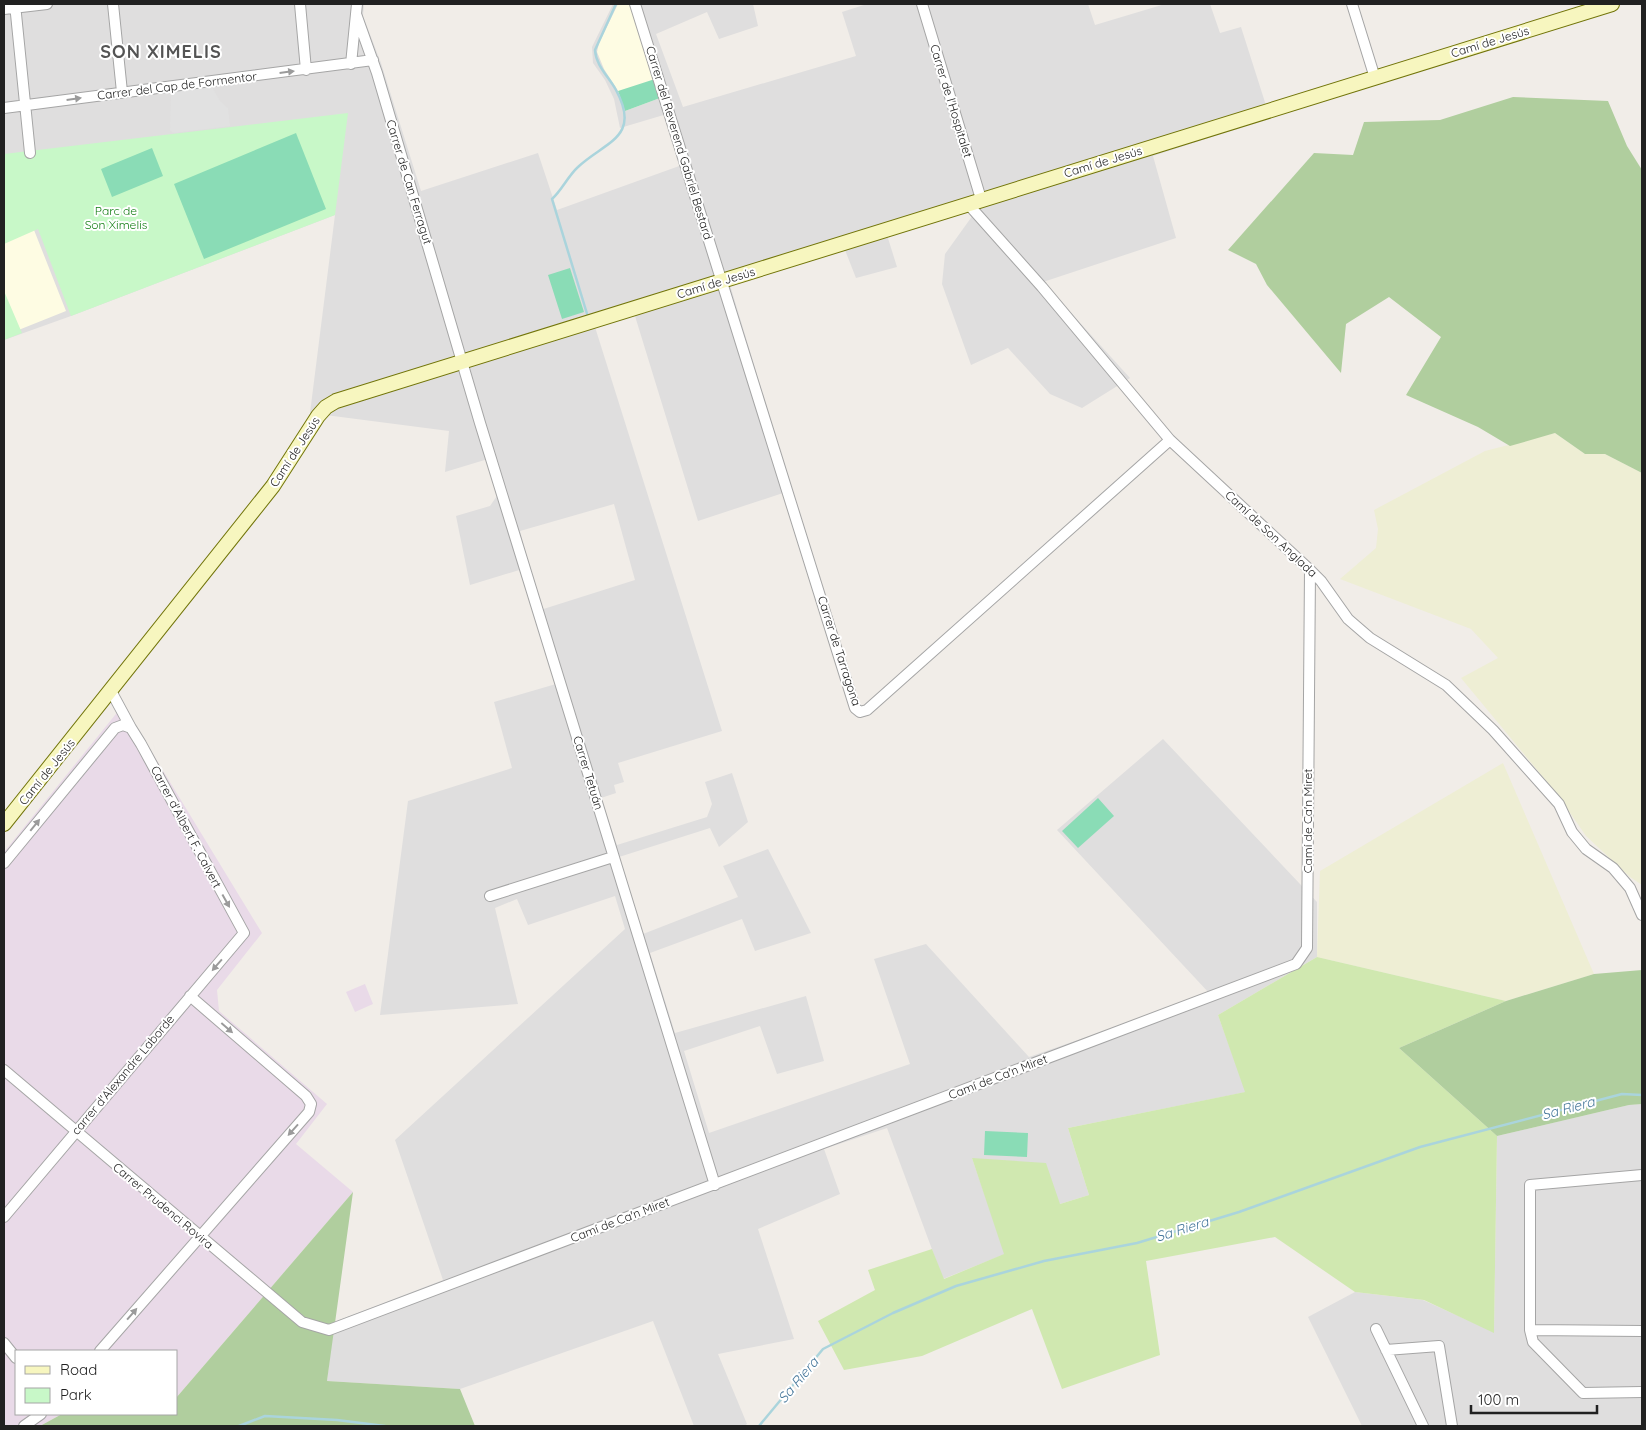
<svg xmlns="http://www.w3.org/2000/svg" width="1646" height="1430" viewBox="0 0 1646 1430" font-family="Quicksand,sans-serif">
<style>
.residential{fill:#dfdede}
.industrial{fill:#e9dae8}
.education{fill:#fefce3}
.farmland{fill:#eeeed4}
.grass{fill:#d0e8b0}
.forest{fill:#b0ce9e}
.park{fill:#c8f8c8}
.pitch{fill:#8adcb6}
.parking{fill:#e1e1e1}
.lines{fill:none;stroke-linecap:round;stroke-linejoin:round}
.stream{stroke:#aad4dc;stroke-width:2.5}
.street-casing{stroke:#a5a5a5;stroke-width:12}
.secondary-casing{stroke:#72750a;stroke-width:16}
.street{stroke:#fff;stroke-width:10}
.secondary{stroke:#f7f6bf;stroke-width:14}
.oneway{fill:#9b9b9b}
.labels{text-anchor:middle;stroke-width:4;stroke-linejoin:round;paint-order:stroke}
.street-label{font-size:12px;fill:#212121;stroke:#fff}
.park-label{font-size:12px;fill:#117c12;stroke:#fff}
.water-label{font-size:14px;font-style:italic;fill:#4a7a9d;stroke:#fff}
.district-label{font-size:18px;font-weight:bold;letter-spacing:1px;fill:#545454;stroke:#fff}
</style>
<rect width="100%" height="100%" fill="#f1ede8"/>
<!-- residential -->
<path class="residential" d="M 4,4 L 364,4 L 363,16 L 381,63 L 421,191 L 538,153 L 557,210 L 682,165 L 667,114 L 620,128 L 614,99 L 605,80 L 593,63 L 592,47 L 613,4 L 753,4 L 758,26 L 719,39 L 707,12 L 656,34 L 683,107 L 856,56 L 842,12 L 867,4 L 1088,4 L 1095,25 L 1165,4 L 1210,4 L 1220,33 L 1241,27 L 1270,118 L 1153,156 L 1176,238 L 1043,282 L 1130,378 L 1082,408 L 1050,394 L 1008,348 L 971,365 L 942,284 L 945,254 L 973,215 L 969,209 L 887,235 L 897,267 L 856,278 L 845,250 L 730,285 L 792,490 L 698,521 L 635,316 L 595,327 L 722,731 L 618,763 L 624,782 L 614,785 L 616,793 L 601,798 L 617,845 L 707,817 L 712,804 L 705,782 L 732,773 L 748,822 L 719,847 L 710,828 L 619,857 L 643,934 L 738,897 L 723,866 L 768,849 L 811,933 L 755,951 L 742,919 L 650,953 L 675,1033 L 806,996 L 824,1061 L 777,1074 L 760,1026 L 684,1051 L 709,1133 L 910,1064 L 874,959 L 926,944 L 1029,1057 L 1210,994 L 1057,830 L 1163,739 L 1317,902 L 1317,957 L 1218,1015 L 1246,1092 L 1068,1128 L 1089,1195 L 1060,1204 L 972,1158 L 1005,1254 L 943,1279 L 887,1128 L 824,1149 L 840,1194 L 758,1229 L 794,1339 L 718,1354 L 747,1424 L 744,1426 L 694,1426 L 653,1321 L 460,1389 L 327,1381 L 334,1322 L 443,1280 L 395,1140 L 625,929 L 615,896 L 528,925 L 517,899 L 495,908 L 518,1004 L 380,1015 L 408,801 L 512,768 L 494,702 L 556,684 L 534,612 L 635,580 L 614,504 L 520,531 L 529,567 L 470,585 L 456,516 L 490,506 L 499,493 L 488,459 L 445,472 L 449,431 L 310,413 L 335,215 L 71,316 L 4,340 Z
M 1642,1104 L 1642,1426 L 1362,1426 L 1308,1317 L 1355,1292 L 1423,1300 L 1494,1332 L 1497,1136 L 1629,1105 Z"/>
<!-- industrial -->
<path class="industrial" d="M 124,704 L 137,728 L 262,933 L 217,990 L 219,1011 L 327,1104 L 296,1144 L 353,1192 L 176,1398 L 176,1351 L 16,1351 L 16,1414 L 62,1414 L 40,1426 L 4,1426 L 4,852 Z
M 365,984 L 373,1004 L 355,1012 L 346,992 Z"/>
<!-- education -->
<path class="education" d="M 618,4 L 632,4 L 660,98 L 625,111 L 618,91 L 604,69 L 597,52 L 599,43 Z
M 34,230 L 66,311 L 16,331 L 4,302 L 4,242 Z"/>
<!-- farmland -->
<path class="farmland" d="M 1555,433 L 1585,454 L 1605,454 L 1642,473 L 1642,885 L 1630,877 L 1586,836 L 1557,794 L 1461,678 L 1498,658 L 1471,629 L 1340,579 L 1376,548 L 1378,529 L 1374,510 L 1485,451 Z
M 1503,763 L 1594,974 L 1506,1001 L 1317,957 L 1320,871 Z"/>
<!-- grass -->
<path class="grass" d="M 1317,957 L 1506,1001 L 1399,1048 L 1497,1136 L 1494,1333 L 1424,1300 L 1355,1292 L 1275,1237 L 1146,1261 L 1160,1355 L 1062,1389 L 1032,1309 L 922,1356 L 844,1370 L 818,1321 L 875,1290 L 868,1270 L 932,1249 L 944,1279 L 1004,1254 L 972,1158 L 1046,1163 L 1060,1204 L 1089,1195 L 1068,1128 L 1245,1092 L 1218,1015 Z"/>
<!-- forest -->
<path class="forest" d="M 1513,97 L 1608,101 L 1627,146 L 1642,170 L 1642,473 L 1605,454 L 1585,454 L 1555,433 L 1510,446 L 1478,427 L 1406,395 L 1441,337 L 1389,297 L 1346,324 L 1341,373 L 1267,285 L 1256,264 L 1228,250 L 1314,153 L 1353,155 L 1364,122 L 1440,120 Z
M 1642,970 L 1642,1104 L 1629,1105 L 1497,1136 L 1399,1048 L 1506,1001 L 1594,974 Z
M 353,1192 L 327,1381 L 460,1389 L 475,1426 L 40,1426 L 62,1414 L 176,1414 L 176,1398 Z"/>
<!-- park -->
<path class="park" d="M 348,113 L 335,215 L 71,316 L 38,229 L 4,244 L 4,154 Z
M 4,291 L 22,333 L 4,340 Z"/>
<!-- pitch -->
<path class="pitch" d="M 655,79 L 660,98 L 625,111 L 618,91 Z
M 296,133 L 326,209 L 204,259 L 174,184 Z
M 152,148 L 163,176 L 112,197 L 101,169 Z
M 570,268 L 584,312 L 562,319 L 548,275 Z
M 1098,798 L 1114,816 L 1078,848 L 1062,831 Z
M 985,1131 L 1028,1133 L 1027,1157 L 984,1155 Z"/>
<!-- parking -->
<path class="parking" d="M 212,87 L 220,101 L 228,108 L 230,126 L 173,133 L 170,130 L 171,92 Z"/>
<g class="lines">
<!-- stream -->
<path class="stream" d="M 588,317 L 552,199 C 562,190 568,176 578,167 C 604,142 642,138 616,90 C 609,77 596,66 595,50 L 616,4
M 239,1426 L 265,1416 L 337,1420 L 385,1426
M 759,1426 L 823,1349 L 893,1313 L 956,1286 L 1044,1261 L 1137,1243 L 1239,1212 L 1420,1147 L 1622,1094 L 1642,1095"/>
<defs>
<path id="street" d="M 15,4 L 30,153
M 113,4 L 122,92
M 300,4 L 306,70
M 635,4 L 855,708 L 860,712 L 867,710 L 1170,440
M 922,4 L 981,199
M 1352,4 L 1375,78
M 4,9 L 47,4
M 356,14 L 377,73 L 480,423 L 715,1185
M 351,64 L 357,4
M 4,108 L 373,60
M 968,204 L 1042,287 L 1170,440 L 1310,570 L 1321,581 L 1348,619 L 1370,638 L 1446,685 L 1493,730 L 1559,804 L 1572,832 L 1586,849 L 1613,868 L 1630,888 L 1642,915
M 111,691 L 131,728
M 4,863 L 115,728 L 123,725 L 131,728 L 141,744 L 244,933 L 4,1217
M 490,896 L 613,857
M 4,1070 L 302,1322 L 329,1330 L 1296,964 L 1307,948 L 1310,570
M 1642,1175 L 1530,1185 L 1530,1330 L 1533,1342 L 1583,1393 L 1642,1392
M 1376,1329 L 1423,1426
M 1530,1330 L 1642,1331
M 4,1343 L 16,1358
M 1386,1350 L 1439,1346 L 1452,1426
M 100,1351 L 309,1112 L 311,1104 L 306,1096 L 190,996
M 24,1426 L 41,1414"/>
<path id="secondary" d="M 4,824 L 273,486 L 318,416 L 326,407 L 336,401 L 1612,4"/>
</defs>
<!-- street casing -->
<use href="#street" class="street-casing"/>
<!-- secondary casing -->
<use href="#secondary" class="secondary-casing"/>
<!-- street -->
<use href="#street" class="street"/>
<!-- secondary -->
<use href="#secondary" class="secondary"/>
</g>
<!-- one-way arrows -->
<defs><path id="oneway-solid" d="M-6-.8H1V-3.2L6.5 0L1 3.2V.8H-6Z" transform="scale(1.25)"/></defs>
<g class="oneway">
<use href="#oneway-solid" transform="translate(287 72) rotate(-7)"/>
<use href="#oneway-solid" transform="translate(74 99) rotate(-8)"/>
<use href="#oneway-solid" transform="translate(35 825) rotate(-51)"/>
<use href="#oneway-solid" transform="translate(226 901) rotate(61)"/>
<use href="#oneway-solid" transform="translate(217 965) rotate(131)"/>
<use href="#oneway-solid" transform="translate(227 1028) rotate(41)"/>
<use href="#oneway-solid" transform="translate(293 1130) rotate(132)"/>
<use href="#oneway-solid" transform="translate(132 1314) rotate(-49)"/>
</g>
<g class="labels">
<!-- street labels -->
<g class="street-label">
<text transform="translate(1490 42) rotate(-17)" y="4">Camí de Jesús</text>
<text transform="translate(177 86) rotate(-7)" y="4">Carrer del Cap de Formentor</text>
<text transform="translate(951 101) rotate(73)" y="4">Carrer de l'Hospitalet</text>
<text transform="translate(679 143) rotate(73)" y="4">Carrer del Reverend Gabriel Bestard</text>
<text transform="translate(1103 162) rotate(-17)" y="4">Camí de Jesús</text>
<text transform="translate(409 182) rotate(73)" y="4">Carrer de Can Ferragut</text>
<text transform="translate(716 283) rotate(-17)" y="4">Camí de Jesús</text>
<text transform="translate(295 452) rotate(-57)" y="4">Camí de Jesús</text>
<text transform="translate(1271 534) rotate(43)" y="4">Camí de Son Anglada</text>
<text transform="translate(839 651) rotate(72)" y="4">Carrer de Tarragona</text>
<text transform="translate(47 772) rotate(-51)" y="4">Camí de Jesús</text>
<text transform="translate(588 773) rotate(73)" y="4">Carrer Tetuán</text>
<text transform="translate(1308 821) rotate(-90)" y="4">Camí de Ca'n Miret</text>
<text transform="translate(186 827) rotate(62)" y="4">Carrer d'Albert F. Calvert</text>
<text transform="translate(123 1075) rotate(-50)" y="4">carrer d'Alexandre Laborde</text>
<text transform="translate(998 1077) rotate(-21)" y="4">Camí de Ca'n Miret</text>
<text transform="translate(163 1206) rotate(40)" y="4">Carrer Prudenci Rovira</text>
<text transform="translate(620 1220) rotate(-21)" y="4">Camí de Ca'n Miret</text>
</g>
<!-- park labels -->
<g class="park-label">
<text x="116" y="215">Parc de<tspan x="116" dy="14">Son Ximelis</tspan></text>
</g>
<!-- water labels -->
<g class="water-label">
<text transform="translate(1568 1108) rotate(-15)" y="5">Sa Riera</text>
<text transform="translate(1182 1229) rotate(-17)" y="5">Sa Riera</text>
<text transform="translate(798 1380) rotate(-50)" y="5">Sa Riera</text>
</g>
<!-- district labels -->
<g class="district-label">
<text x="161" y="58">SON XIMELIS</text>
</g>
</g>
<!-- border -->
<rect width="1646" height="1430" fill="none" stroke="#212121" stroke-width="10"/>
<!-- legend -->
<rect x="15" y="1350" width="162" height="65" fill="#ffffff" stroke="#a6a6a6"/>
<rect x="25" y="1366" width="25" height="8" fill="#f7f6bf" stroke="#a6a6a6"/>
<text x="60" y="1375" font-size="15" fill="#212121">Road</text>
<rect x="25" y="1388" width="25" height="15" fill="#c8f8c8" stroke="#a6a6a6"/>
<text x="60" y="1400" font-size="15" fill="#212121">Park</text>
<!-- scale -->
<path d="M1471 1405v8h126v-8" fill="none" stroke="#212121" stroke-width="2.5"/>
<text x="1478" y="1405" font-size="15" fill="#212121" stroke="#ffffff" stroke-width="4" paint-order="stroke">100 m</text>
</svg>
